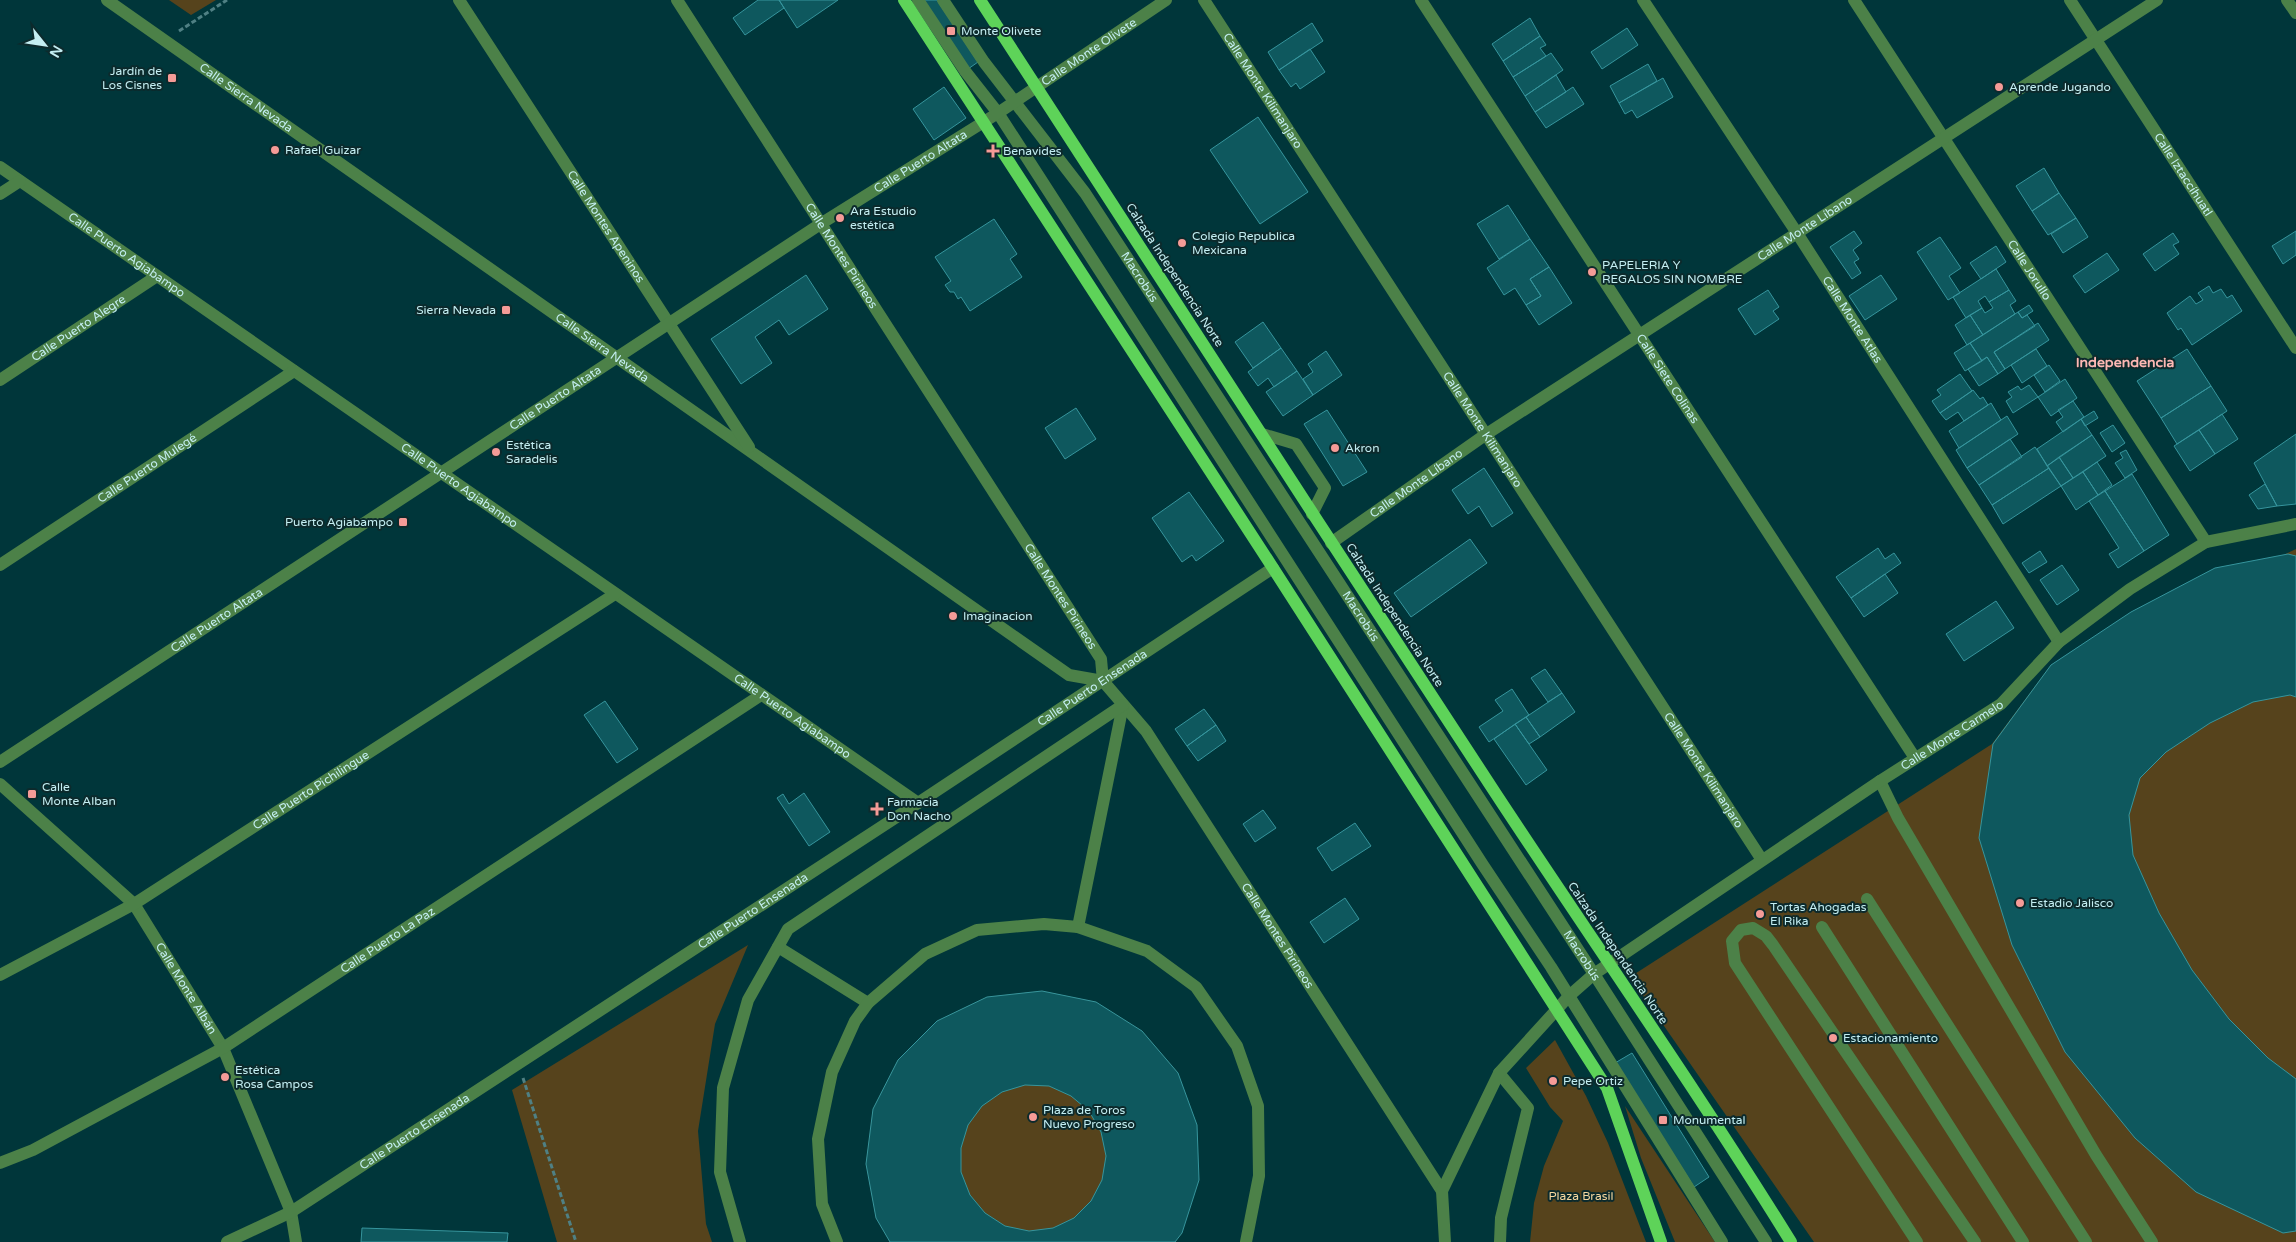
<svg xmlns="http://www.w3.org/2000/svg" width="2296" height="1242" viewBox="0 0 2296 1242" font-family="'Varela Round',sans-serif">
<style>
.green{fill:#56431c}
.building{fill:#0e585e;stroke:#36959d;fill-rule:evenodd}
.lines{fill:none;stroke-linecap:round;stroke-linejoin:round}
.path{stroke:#4f8084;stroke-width:3;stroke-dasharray:5 2.5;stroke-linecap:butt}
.minor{stroke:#4c8148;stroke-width:12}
.major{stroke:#5ed359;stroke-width:12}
.poi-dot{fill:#f59b97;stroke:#0c2a2c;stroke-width:2}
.labels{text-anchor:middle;stroke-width:4;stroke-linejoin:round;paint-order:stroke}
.poi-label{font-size:12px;fill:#c4eef2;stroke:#0c2a2c;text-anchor:start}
.street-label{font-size:12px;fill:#c4eef2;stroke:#0c2a2c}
.park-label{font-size:12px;fill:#f5d79f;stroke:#0c2a2c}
.neighbourhood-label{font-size:14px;font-weight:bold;fill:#fdb8b4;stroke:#0c2a2c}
</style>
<rect width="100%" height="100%" fill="#00363a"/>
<!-- green -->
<path class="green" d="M 169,0 L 216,0 L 191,15 Z
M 2296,549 L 2296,1242 L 1814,1242 L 1630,977 L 1992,744 L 2051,665 Z
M 748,945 L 715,1024 L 698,1131 L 706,1224 L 712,1242 L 557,1242 L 512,1090 Z
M 1042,991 L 1096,1002 L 1142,1031 L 1178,1073 L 1182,1233 L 1175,1242 L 890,1242 L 876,1218 L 866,1164 L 873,1109 L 898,1060 L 937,1021 L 987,997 Z
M 1555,1040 L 1586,1096 L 1608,1143 L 1646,1242 L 1530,1242 L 1534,1203 L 1544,1166 L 1563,1121 L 1550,1107 L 1526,1068 Z
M 1625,1106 L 1715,1242 L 1675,1242 L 1641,1158 Z"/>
<!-- building -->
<path class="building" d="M 758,0 L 779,0 L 784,8 L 745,35 L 733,18 Z
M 779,0 L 838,0 L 797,28 Z
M 923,0 L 937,0 L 978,62 L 968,69 Z
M 1530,18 L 1540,36 L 1503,61 L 1492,44 Z
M 1312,23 L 1323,41 L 1279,70 L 1268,52 Z
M 1627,28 L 1638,45 L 1602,69 L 1591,52 Z
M 1540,36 L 1546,45 L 1540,48 L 1546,56 L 1513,77 L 1503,61 Z
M 1310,49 L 1325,72 L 1300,89 L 1296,83 L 1291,87 L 1279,70 Z
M 1551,53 L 1563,70 L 1525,96 L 1513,77 Z
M 1648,64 L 1657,81 L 1619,103 L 1610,86 Z
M 1556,75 L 1566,92 L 1535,112 L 1525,96 Z
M 1663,78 L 1673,97 L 1637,118 L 1632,110 L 1625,114 L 1619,103 Z
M 944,87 L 966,118 L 934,140 L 913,109 Z
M 1573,87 L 1584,104 L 1546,128 L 1535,112 Z
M 1258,117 L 1308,192 L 1260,224 L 1210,150 Z
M 2044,168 L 2059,193 L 2032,211 L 2016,186 Z
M 2059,193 L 2076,218 L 2048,235 L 2032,211 Z
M 1508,205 L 1530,239 L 1499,259 L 1477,224 Z
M 2076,218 L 2088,237 L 2063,253 L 2051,234 Z
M 994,219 L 1017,254 L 1010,259 L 1022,277 L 970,311 L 961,297 L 958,299 L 954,292 L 950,292 L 945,285 L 951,281 L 935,257 Z
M 1854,231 L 1862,243 L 1853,250 L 1859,259 L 1854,262 L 1861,273 L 1852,279 L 1830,247 Z
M 2296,231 L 2296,255 L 2283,264 L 2272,246 Z
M 2173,233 L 2179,242 L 2173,245 L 2179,254 L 2155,271 L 2143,254 Z
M 1940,237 L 1961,268 L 1949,276 L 1960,293 L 1948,300 L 1917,252 Z
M 1530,239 L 1549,267 L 1530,279 L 1541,296 L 1526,305 L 1515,288 L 1504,295 L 1487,268 Z
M 1996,246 L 2006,262 L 1981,279 L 1970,263 Z
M 2107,253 L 2119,270 L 2085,293 L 2073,276 Z
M 1549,267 L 1572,303 L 1539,325 L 1526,305 L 1541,296 L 1530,279 Z
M 1996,269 L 2009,290 L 1989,302 L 1985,296 L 1978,301 L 1982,308 L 1966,318 L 1953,297 Z
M 806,275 L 828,309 L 789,335 L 779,320 L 755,337 L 772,363 L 741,384 L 711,339 Z
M 1881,275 L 1897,299 L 1865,320 L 1849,296 Z
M 2209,286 L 2213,293 L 2221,289 L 2227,298 L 2232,295 L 2242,311 L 2192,345 L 2181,328 L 2178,330 L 2167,313 L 2190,296 L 2196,304 L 2203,300 L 2198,293 Z
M 1768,290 L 1779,307 L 1773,311 L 1779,319 L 1755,335 L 1738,309 Z
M 2009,290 L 2016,301 L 2010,305 L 2015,314 L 1983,335 L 1970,315 L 1982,308 L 1985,313 L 1993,308 L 1989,302 Z
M 2029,305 L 2033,311 L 2022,318 L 2018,312 Z
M 2018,312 L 2022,318 L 2027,315 L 2035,326 L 1994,352 L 2005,369 L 1998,374 L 1987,357 L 1982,361 L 1970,343 Z
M 1970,315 L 1983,335 L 1967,345 L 1955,325 Z
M 1263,322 L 1281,348 L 1253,368 L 1235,342 Z
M 2038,323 L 2049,340 L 2005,369 L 1994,352 Z
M 1970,343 L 1982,361 L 1965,371 L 1954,353 Z
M 1281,348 L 1297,371 L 1274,387 L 1268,378 L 1258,386 L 1248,372 Z
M 2036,349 L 2047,366 L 2022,383 L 2011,365 Z
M 2187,349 L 2211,386 L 2161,418 L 2137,381 Z
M 1326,351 L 1342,375 L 1313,395 L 1303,379 L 1313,372 L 1308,364 Z
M 1987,357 L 1998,374 L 1979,386 L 1968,369 Z
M 2049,365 L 2060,381 L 2045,392 L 2034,375 Z
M 1297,371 L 1313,395 L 1283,416 L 1266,392 Z
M 1960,374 L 1972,391 L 1940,413 L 1932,401 L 1941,395 L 1937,390 Z
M 2065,379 L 2077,398 L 2051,416 L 2038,397 Z
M 2029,385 L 2038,397 L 2013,413 L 2006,401 L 2012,397 L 2008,392 L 2018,386 L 2021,390 Z
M 2211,386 L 2227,411 L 2177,444 L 2161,418 Z
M 1973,390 L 1980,399 L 1983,397 L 1988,405 L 1964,421 L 1958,412 L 1946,420 L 1940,413 Z
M 2073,401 L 2084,417 L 2063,432 L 2056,422 L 2063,417 L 2058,410 Z
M 1991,403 L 2001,420 L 1959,448 L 1949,431 Z
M 1076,408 L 1096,439 L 1065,459 L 1045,428 Z
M 1327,410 L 1367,472 L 1343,486 L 1304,424 Z
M 2094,411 L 2098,418 L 2085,426 L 2081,419 Z
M 2222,414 L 2238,439 L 2215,454 L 2199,430 Z
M 2007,416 L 2018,434 L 1967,468 L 1956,450 Z
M 2081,419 L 2092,435 L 2047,466 L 2037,449 Z
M 2113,425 L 2125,443 L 2112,452 L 2100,433 Z
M 2199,430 L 2215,454 L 2190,471 L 2174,446 Z
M 2296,434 L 2296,504 L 2277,506 L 2254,463 Z
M 2092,435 L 2106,456 L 2073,478 L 2059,457 Z
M 2010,439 L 2022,457 L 1979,485 L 1967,468 Z
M 2035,447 L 2049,468 L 1992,505 L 1979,485 Z
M 2126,450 L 2137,470 L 2125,478 L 2115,463 L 2123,458 L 2120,453 Z
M 2059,457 L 2073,478 L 2061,486 L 2047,466 Z
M 2097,462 L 2112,485 L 2098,495 L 2083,472 Z
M 1484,468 L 1513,513 L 1492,527 L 1479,506 L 1468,514 L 1452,490 Z
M 2049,468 L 2061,486 L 2003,524 L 1992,505 Z
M 2083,472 L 2098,495 L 2076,510 L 2061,486 Z
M 2132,474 L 2169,535 L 2144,551 L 2105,491 Z
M 2265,484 L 2277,506 L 2258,509 L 2249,495 Z
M 2105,491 L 2144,551 L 2118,568 L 2109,554 L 2119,548 L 2089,501 Z
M 1189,492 L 1224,541 L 1196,561 L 1192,555 L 1182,562 L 1152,518 Z
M 1470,539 L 1487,563 L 1411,617 L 1394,593 Z
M 1878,548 L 1885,559 L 1894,553 L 1901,563 L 1851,598 L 1836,577 Z
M 2040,551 L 2047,562 L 2029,573 L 2022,563 Z
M 2288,554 L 2296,556 L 2296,697 L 2290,695 L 2253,702 L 2210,723 L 2166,752 L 2140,778 L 2129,815 L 2133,855 L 2159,913 L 2192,970 L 2229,1019 L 2268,1058 L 2296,1079 L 2296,1231 L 2283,1233 L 2196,1192 L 2135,1138 L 2065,1052 L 2012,945 L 1979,838 L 1993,744 L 2051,665 L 2131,612 L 2215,568 Z
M 2062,565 L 2079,590 L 2057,605 L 2040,580 Z
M 1885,574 L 1898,593 L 1864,617 L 1851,598 Z
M 1996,601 L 2014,628 L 1964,661 L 1946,634 Z
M 1545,669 L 1562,693 L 1548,702 L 1531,678 Z
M 1512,689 L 1529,715 L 1489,742 L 1479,727 L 1503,711 L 1495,700 Z
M 1562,693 L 1575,712 L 1540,737 L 1526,717 Z
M 605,701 L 638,749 L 617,763 L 584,715 Z
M 1204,709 L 1216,725 L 1187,746 L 1175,729 Z
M 1526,717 L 1540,737 L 1529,744 L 1515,724 Z
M 1515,724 L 1547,770 L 1526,785 L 1494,739 Z
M 1216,725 L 1226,741 L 1198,761 L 1187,746 Z
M 804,793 L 830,832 L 809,846 L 777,798 L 783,794 L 789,804 Z
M 1263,810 L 1276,828 L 1255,842 L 1243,824 Z
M 1355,823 L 1371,846 L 1332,871 L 1317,848 Z
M 1345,898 L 1359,919 L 1324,943 L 1310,922 Z
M 1042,991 L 1096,1002 L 1142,1031 L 1178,1073 L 1197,1125 L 1199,1180 L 1182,1233 L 1175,1242 L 890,1242 L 876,1218 L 866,1164 L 873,1109 L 898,1060 L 937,1021 L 987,997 ZM 1025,1085 L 1049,1086 L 1071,1096 L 1089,1111 L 1101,1132 L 1106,1156 L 1102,1180 L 1091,1201 L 1074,1218 L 1053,1228 L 1029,1231 L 1005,1226 L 985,1213 L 970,1195 L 961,1172 L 961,1148 L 968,1125 L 982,1106 L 1002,1092 Z
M 1632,1053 L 1709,1177 L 1694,1187 L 1615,1063 Z
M 362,1228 L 508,1233 L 507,1242 L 361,1242 Z"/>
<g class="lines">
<!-- path -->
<path class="path" d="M 179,31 L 227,0
M 523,1078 L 576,1242"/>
<!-- minor -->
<g class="minor">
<path id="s1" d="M 107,0 L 1069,675 L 1103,681"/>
<path id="s2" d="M 459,0 L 749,447"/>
<path id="s3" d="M 677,0 L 1101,659 L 1103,681 L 1146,731 L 1442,1191"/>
<path d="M 918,0 L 965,71 L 998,113 L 1483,865 L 1551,967 L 1722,1242"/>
<path id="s4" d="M 943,0 L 984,62 L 1085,193 L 1594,974 L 1766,1242"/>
<path id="s5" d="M 1204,0 L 1762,860"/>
<path id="s6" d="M 1421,0 L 1915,758"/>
<path id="s7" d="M 1643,0 L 1797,233 L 2059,642"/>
<path id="s8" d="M 1854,0 L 2206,542"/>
<path id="s9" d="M 2070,0 L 2296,348"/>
<path d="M 2287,0 L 2296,13"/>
<path id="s10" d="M 0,167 L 918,803"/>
<path d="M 0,194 L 20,181"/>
<path id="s11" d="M 0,380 L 157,276"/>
<path d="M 1262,434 L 1296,444 L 1325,488 L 1312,514"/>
<path id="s12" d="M 1331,543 L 1485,435 L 2157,0"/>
<path id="s13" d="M 0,565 L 294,371"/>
<path id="s14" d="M 0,762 L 822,223 L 998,113 L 1166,0"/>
<path d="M 1880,781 L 1898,818 L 2096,1155 L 2152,1242"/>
<path id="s15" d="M 0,784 L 134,904 L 223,1048 L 291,1212 L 296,1242"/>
<path d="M 1867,899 L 2086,1242"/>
<path d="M 1078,927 L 1123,705"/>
<path d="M 1822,927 L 2023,1242"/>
<path d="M 778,947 L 868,1003"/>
<path id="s16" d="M 0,975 L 134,904 L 615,594"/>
<path d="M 1499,1073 L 1528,1108 L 1501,1218 L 1500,1242"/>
<path id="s17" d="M 0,1163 L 33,1150 L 223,1048 L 761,695"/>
<path id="s18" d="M 227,1242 L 291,1212 L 918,803 L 1273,568"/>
<path d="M 740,1242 L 720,1172 L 723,1088 L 748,1000 L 788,929 L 1123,705"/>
<path d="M 837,1242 L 822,1204 L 818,1139 L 832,1072 L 855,1021 L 868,1003 L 925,954 L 977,930 L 1044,924 L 1078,927 L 1147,951 L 1196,987 L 1237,1046 L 1258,1106 L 1259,1176 L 1246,1242"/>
<path id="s19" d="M 1445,1242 L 1442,1191 L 1499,1073 L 1569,996 L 1594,974 L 1880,781 L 2001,704 L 2059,642 L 2130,589 L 2206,542 L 2296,524"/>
<path d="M 1917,1242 L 1735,963 L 1732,941 L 1741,930 L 1753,928 L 1766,936 L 1773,945 L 1975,1242"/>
</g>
<!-- major -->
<path class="major" d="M 904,0 L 1273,568 L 1607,1088 L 1661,1242
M 980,0 C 1151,265 1323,530 1496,794 C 1594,943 1697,1090 1791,1242"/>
</g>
<!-- markers -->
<g class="poi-dot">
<rect x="946" y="26" width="10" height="10" rx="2.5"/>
<rect x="167" y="73" width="10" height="10" rx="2.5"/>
<circle cx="1999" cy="87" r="5"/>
<circle cx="275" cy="150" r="5"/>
<path d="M990.5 143.5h5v5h5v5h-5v5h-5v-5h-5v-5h5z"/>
<circle cx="840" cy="218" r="5"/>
<circle cx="1182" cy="243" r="5"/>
<circle cx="1592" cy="272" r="5"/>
<rect x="501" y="305" width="10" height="10" rx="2.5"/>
<circle cx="1335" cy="448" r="5"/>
<circle cx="496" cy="452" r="5"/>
<rect x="398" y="517" width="10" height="10" rx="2.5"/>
<circle cx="953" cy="616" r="5"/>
<rect x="27" y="789" width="10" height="10" rx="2.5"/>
<path d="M874.5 801.5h5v5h5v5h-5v5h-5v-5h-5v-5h5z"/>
<circle cx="2020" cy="903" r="5"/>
<circle cx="1760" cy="914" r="5"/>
<circle cx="1833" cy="1038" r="5"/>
<circle cx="225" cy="1077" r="5"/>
<circle cx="1553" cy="1081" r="5"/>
<circle cx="1033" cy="1117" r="5"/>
<rect x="1658" y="1115" width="10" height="10" rx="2.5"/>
</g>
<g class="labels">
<!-- poi labels -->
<g class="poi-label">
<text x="961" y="35">Monte Olivete</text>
<text x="162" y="75" text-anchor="end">Jardín de<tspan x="162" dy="14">Los Cisnes</tspan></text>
<text x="2009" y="91">Aprende Jugando</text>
<text x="285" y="154">Rafael Guizar</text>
<text x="1003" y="155">Benavides</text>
<text x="850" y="215">Ara Estudio<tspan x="850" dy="14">estética</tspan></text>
<text x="1192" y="240">Colegio Republica<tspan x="1192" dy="14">Mexicana</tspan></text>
<text x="1602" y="269">PAPELERIA Y<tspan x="1602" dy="14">REGALOS SIN NOMBRE</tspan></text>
<text x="496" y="314" text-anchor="end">Sierra Nevada</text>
<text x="506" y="449">Estética<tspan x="506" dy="14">Saradelis</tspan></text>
<text x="1345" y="452">Akron</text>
<text x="393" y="526" text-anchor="end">Puerto Agiabampo</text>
<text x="963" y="620">Imaginacion</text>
<text x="42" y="791">Calle<tspan x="42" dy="14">Monte Alban</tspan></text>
<text x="887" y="806">Farmacia<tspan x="887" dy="14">Don Nacho</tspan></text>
<text x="2030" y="907">Estadio Jalisco</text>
<text x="1770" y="911">Tortas Ahogadas<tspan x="1770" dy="14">El Rika</tspan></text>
<text x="1843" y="1042">Estacionamiento</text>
<text x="235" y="1074">Estética<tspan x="235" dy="14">Rosa Campos</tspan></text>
<text x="1563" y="1085">Pepe Ortiz</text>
<text x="1043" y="1114">Plaza de Toros<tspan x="1043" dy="14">Nuevo Progreso</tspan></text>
<text x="1673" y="1124">Monumental</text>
</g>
<!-- street labels -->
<g class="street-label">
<text dy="4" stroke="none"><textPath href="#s14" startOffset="1300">Calle Monte Olivete</textPath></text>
<text dy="4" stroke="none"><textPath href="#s5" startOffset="108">Calle Monte Kilimanjaro</textPath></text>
<text dy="4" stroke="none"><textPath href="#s1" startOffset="170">Calle Sierra Nevada</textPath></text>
<text dy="4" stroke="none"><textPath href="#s14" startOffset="1099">Calle Puerto Altata</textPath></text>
<text dy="4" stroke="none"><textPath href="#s9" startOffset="208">Calle Iztaccíhuatl</textPath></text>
<text dy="4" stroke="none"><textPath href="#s2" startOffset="270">Calle Montes Apeninos</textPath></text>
<text dy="4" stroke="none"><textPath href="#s12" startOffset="569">Calle Monte Líbano</textPath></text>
<text dy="4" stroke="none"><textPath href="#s10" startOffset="154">Calle Puerto Agiabampo</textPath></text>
<text dy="4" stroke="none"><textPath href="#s3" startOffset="304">Calle Montes Pirineos</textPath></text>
<text dy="4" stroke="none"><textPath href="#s8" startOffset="322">Calle Jorullo</textPath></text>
<text transform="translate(1175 275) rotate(57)" y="4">Calzada Independencia Norte</text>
<text dy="4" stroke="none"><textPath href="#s4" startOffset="340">Macrobús</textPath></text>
<text dy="4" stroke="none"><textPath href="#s7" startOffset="382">Calle Monte Atlas</textPath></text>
<text dy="4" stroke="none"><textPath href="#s11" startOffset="94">Calle Puerto Alegre</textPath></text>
<text dy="4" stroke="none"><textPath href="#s1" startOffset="605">Calle Sierra Nevada</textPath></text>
<text dy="4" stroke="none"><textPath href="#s6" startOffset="452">Calle Siete Colinas</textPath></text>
<text dy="4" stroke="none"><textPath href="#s14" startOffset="664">Calle Puerto Altata</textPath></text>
<text dy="4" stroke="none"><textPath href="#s5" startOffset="512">Calle Monte Kilimanjaro</textPath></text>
<text dy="4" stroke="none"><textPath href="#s13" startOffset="176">Calle Puerto Mulegé</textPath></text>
<text dy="4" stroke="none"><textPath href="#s12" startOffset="104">Calle Monte Líbano</textPath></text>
<text dy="4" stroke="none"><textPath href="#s10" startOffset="559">Calle Puerto Agiabampo</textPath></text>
<text dy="4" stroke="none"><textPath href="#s3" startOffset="709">Calle Montes Pirineos</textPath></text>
<text transform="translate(1395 615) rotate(57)" y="4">Calzada Independencia Norte</text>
<text dy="4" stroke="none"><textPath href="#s4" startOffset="745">Macrobús</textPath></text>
<text dy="4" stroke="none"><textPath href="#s14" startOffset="259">Calle Puerto Altata</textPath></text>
<text dy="4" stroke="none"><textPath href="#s18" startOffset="1028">Calle Puerto Ensenada</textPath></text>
<text dy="4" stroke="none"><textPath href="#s10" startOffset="964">Calle Puerto Agiabampo</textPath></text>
<text dy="4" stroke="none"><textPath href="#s19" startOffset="750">Calle Monte Carmelo</textPath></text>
<text dy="4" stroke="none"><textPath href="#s5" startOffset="918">Calle Monte Kilimanjaro</textPath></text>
<text dy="4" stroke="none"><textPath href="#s16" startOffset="362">Calle Puerto Pichilingue</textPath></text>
<text dy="4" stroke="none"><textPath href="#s18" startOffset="622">Calle Puerto Ensenada</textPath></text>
<text dy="4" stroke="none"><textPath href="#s3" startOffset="1115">Calle Montes Pirineos</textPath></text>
<text dy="4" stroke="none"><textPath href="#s17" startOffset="448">Calle Puerto La Paz</textPath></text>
<text transform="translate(1618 953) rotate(56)" y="4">Calzada Independencia Norte</text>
<text dy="4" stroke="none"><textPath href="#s4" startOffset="1150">Macrobús</textPath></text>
<text dy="4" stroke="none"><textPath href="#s15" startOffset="279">Calle Monte Albán</textPath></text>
<text dy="4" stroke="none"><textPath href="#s18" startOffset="218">Calle Puerto Ensenada</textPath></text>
</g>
<!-- park labels -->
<g class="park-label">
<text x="1581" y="1200">Plaza Brasil</text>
</g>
<!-- neighbourhood labels -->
<g class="neighbourhood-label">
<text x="2125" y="367">Independencia</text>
</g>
</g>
<!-- north arrow -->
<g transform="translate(45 45) rotate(120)" stroke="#0c2a2c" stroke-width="4" paint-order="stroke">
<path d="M0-4L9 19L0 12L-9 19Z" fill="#c4eef2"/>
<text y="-8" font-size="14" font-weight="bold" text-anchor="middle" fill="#c4eef2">N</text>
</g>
</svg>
